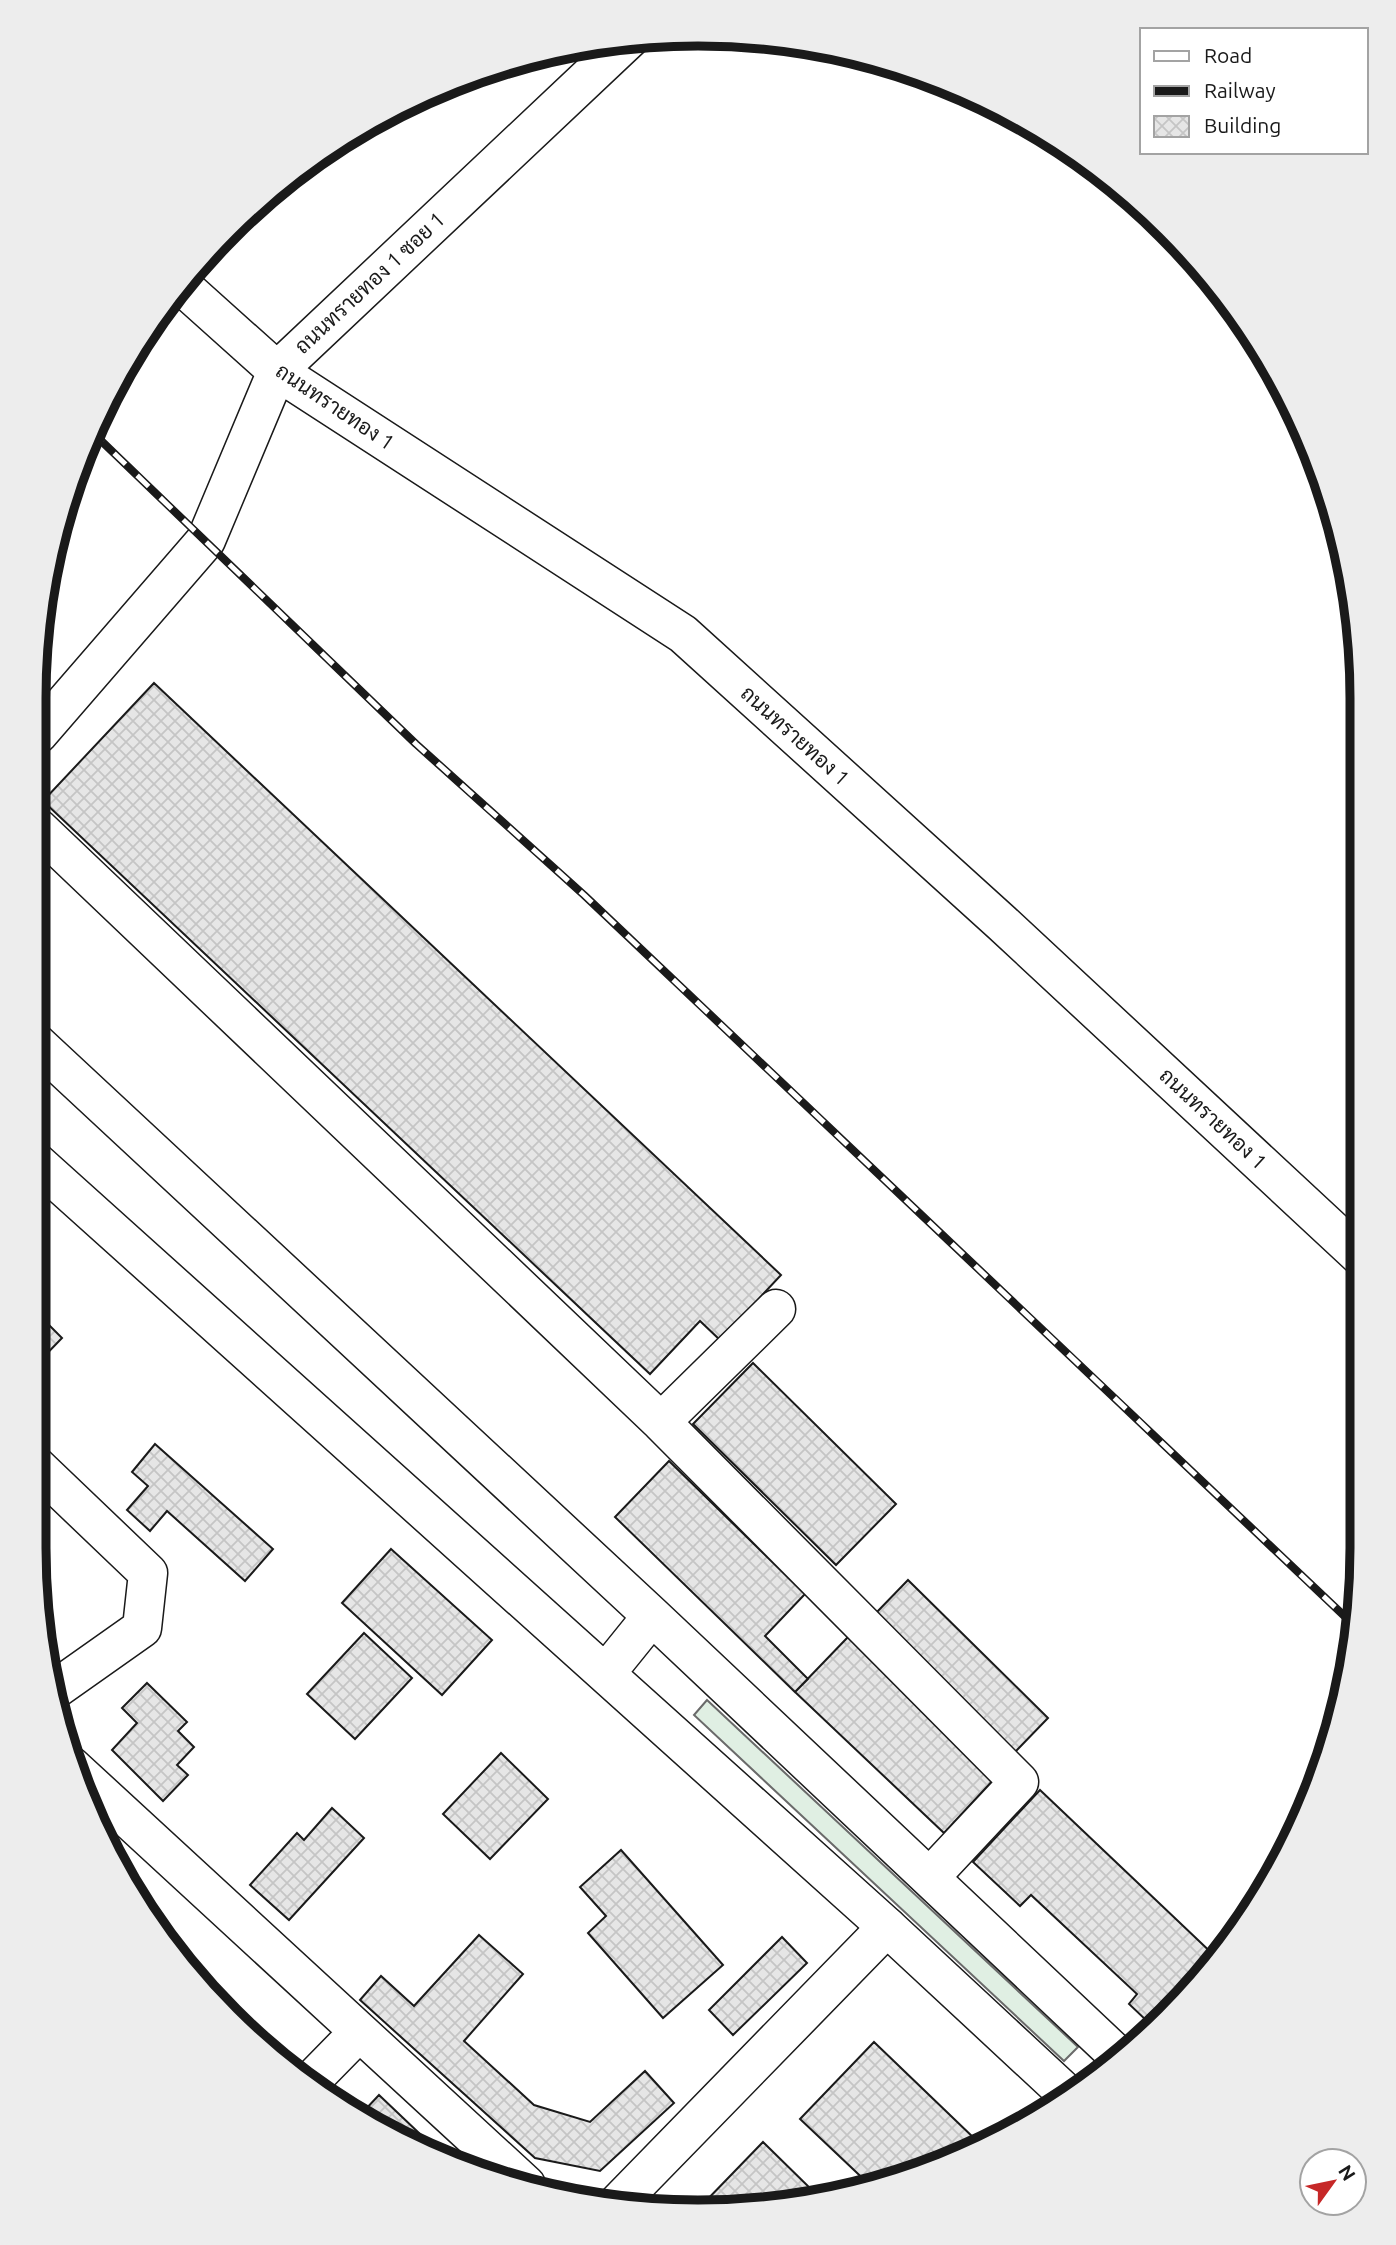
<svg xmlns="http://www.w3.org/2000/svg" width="1396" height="2245" viewBox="0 0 1396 2245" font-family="Ubuntu,Sarabun,sans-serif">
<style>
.grass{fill:#e0efe3;stroke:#6a6a6a;stroke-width:2}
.building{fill:url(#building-cross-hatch);stroke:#1a1a1a;stroke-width:2}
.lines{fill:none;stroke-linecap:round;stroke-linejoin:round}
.minor-casing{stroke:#1a1a1a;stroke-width:41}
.major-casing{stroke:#1a1a1a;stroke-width:41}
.minor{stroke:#fff;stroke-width:38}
.major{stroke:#fff;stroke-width:38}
.rail-casing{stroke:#1a1a1a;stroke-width:8}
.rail{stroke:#fff;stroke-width:5;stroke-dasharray:16;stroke-linecap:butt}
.labels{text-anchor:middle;stroke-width:5;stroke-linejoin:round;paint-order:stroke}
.street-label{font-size:21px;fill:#1a1a1a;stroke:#fff}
.rim{fill:none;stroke:#1a1a1a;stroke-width:9}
</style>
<defs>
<pattern id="building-cross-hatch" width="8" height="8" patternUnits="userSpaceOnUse" patternTransform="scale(1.75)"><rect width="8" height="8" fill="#e6e6e6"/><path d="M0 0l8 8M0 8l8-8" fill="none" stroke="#c5c5c5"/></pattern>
</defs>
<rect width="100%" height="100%" fill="#fff"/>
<!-- grass -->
<path class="grass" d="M 707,1700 L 1078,2047 L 1064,2061 L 694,1715 Z"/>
<!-- building -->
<path class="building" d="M 154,683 L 781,1275 L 720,1340 L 700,1321 L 650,1374 L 43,801 Z
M 35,1311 L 62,1338 L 34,1367 Z
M 753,1363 L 896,1504 L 836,1565 L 693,1424 Z
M 155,1444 L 273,1549 L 245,1581 L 167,1511 L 150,1531 L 127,1510 L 148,1486 L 132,1472 Z
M 669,1461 L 805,1594 L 765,1636 L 808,1679 L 795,1692 L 615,1517 Z
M 391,1549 L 492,1640 L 442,1695 L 342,1603 Z
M 908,1580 L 1048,1718 L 1015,1752 L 875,1614 Z
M 364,1633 L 412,1678 L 355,1739 L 307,1694 Z
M 848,1637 L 996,1777 L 944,1833 L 795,1692 Z
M 147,1683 L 187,1722 L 178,1731 L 194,1747 L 177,1765 L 188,1775 L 163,1801 L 112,1750 L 137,1723 L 122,1708 Z
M 501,1753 L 548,1799 L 490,1859 L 443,1814 Z
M 1040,1790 L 1218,1959 L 1149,2023 L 1129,2004 L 1137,1994 L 1031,1895 L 1020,1906 L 973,1862 Z
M 332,1808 L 364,1838 L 289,1920 L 250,1885 L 297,1833 L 304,1840 Z
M 621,1850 L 723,1965 L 663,2018 L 588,1933 L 606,1916 L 580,1887 Z
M 1252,1906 L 1225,1952 L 1218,1959 L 1210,1952 Z
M 479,1935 L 523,1974 L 464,2041 L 534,2105 L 590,2122 L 645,2071 L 674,2103 L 600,2171 L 535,2158 L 360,2000 L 381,1976 L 414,2006 Z
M 782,1937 L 807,1963 L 733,2035 L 709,2010 Z
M 874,2042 L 977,2141 L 873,2188 L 800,2119 Z
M 379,2095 L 440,2153 L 363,2112 Z
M 763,2142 L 816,2194 L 701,2206 Z"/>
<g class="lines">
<defs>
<path id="minor" d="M 180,284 L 277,371 L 683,634 L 1002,923 L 1359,1255
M 38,734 L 206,540 L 277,371 L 630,38
M 38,828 L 661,1422 L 1019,1782 L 930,1877
M 661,1422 L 776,1309
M 34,1464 L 148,1573 L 142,1628 L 57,1688
M 71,1766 L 526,2185
M 309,2083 L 359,2032
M 618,2203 L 887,1927"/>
<path id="major" d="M 36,1043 L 652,1616 L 1116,2054
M 36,1162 L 887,1927 L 1070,2097
M 606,1673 L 652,1616"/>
</defs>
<!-- minor casing -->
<use href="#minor" class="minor-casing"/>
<!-- major casing -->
<use href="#major" class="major-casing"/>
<!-- minor -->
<use href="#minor" class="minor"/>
<!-- major -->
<use href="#major" class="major"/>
<defs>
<path id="rail" d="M 91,431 L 416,744 L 584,895 L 1357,1628"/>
</defs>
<!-- rail casing -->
<use href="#rail" class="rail-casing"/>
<!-- rail -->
<use href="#rail" class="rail"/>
</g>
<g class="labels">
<!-- street labels -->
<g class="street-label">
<text transform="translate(370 283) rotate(-43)" y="7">ถนนทรายทอง 1 ซอย 1</text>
<text transform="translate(335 407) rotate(34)" y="7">ถนนทรายทอง 1</text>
<text transform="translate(795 736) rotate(42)" y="7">ถนนทรายทอง 1</text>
<text transform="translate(1213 1119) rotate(43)" y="7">ถนนทรายทอง 1</text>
</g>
</g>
<!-- crop -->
<path d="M0 0H1396V2245H0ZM698 46H698A652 652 0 0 1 1350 698V1548A652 652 0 0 1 698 2200H698A652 652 0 0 1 46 1548V698A652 652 0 0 1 698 46Z" fill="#ededed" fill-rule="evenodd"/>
<path class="rim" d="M698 46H698A652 652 0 0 1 1350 698V1548A652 652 0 0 1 698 2200H698A652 652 0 0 1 46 1548V698A652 652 0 0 1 698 46Z"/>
<!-- legend -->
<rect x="1140" y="28" width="228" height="126" fill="#ffffff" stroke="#a3a3a3" stroke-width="2"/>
<rect x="1154" y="51" width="35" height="10" fill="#ffffff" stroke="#a3a3a3" stroke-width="2"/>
<text x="1204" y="63" font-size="21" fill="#1a1a1a">Road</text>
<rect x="1154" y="86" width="35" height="10" fill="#1a1a1a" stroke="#a3a3a3" stroke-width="2"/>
<text x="1204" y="98" font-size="21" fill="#1a1a1a">Railway</text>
<rect x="1154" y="116" width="35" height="21" fill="url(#building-cross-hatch)" stroke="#a3a3a3" stroke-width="2"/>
<text x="1204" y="133" font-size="21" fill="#1a1a1a">Building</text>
<!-- north arrow -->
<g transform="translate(1333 2182) rotate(57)"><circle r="33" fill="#ffffff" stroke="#a3a3a3" stroke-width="2"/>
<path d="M0-5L12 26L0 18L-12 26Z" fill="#c62828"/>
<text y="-10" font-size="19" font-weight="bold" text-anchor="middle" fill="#1a1a1a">N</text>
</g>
</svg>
